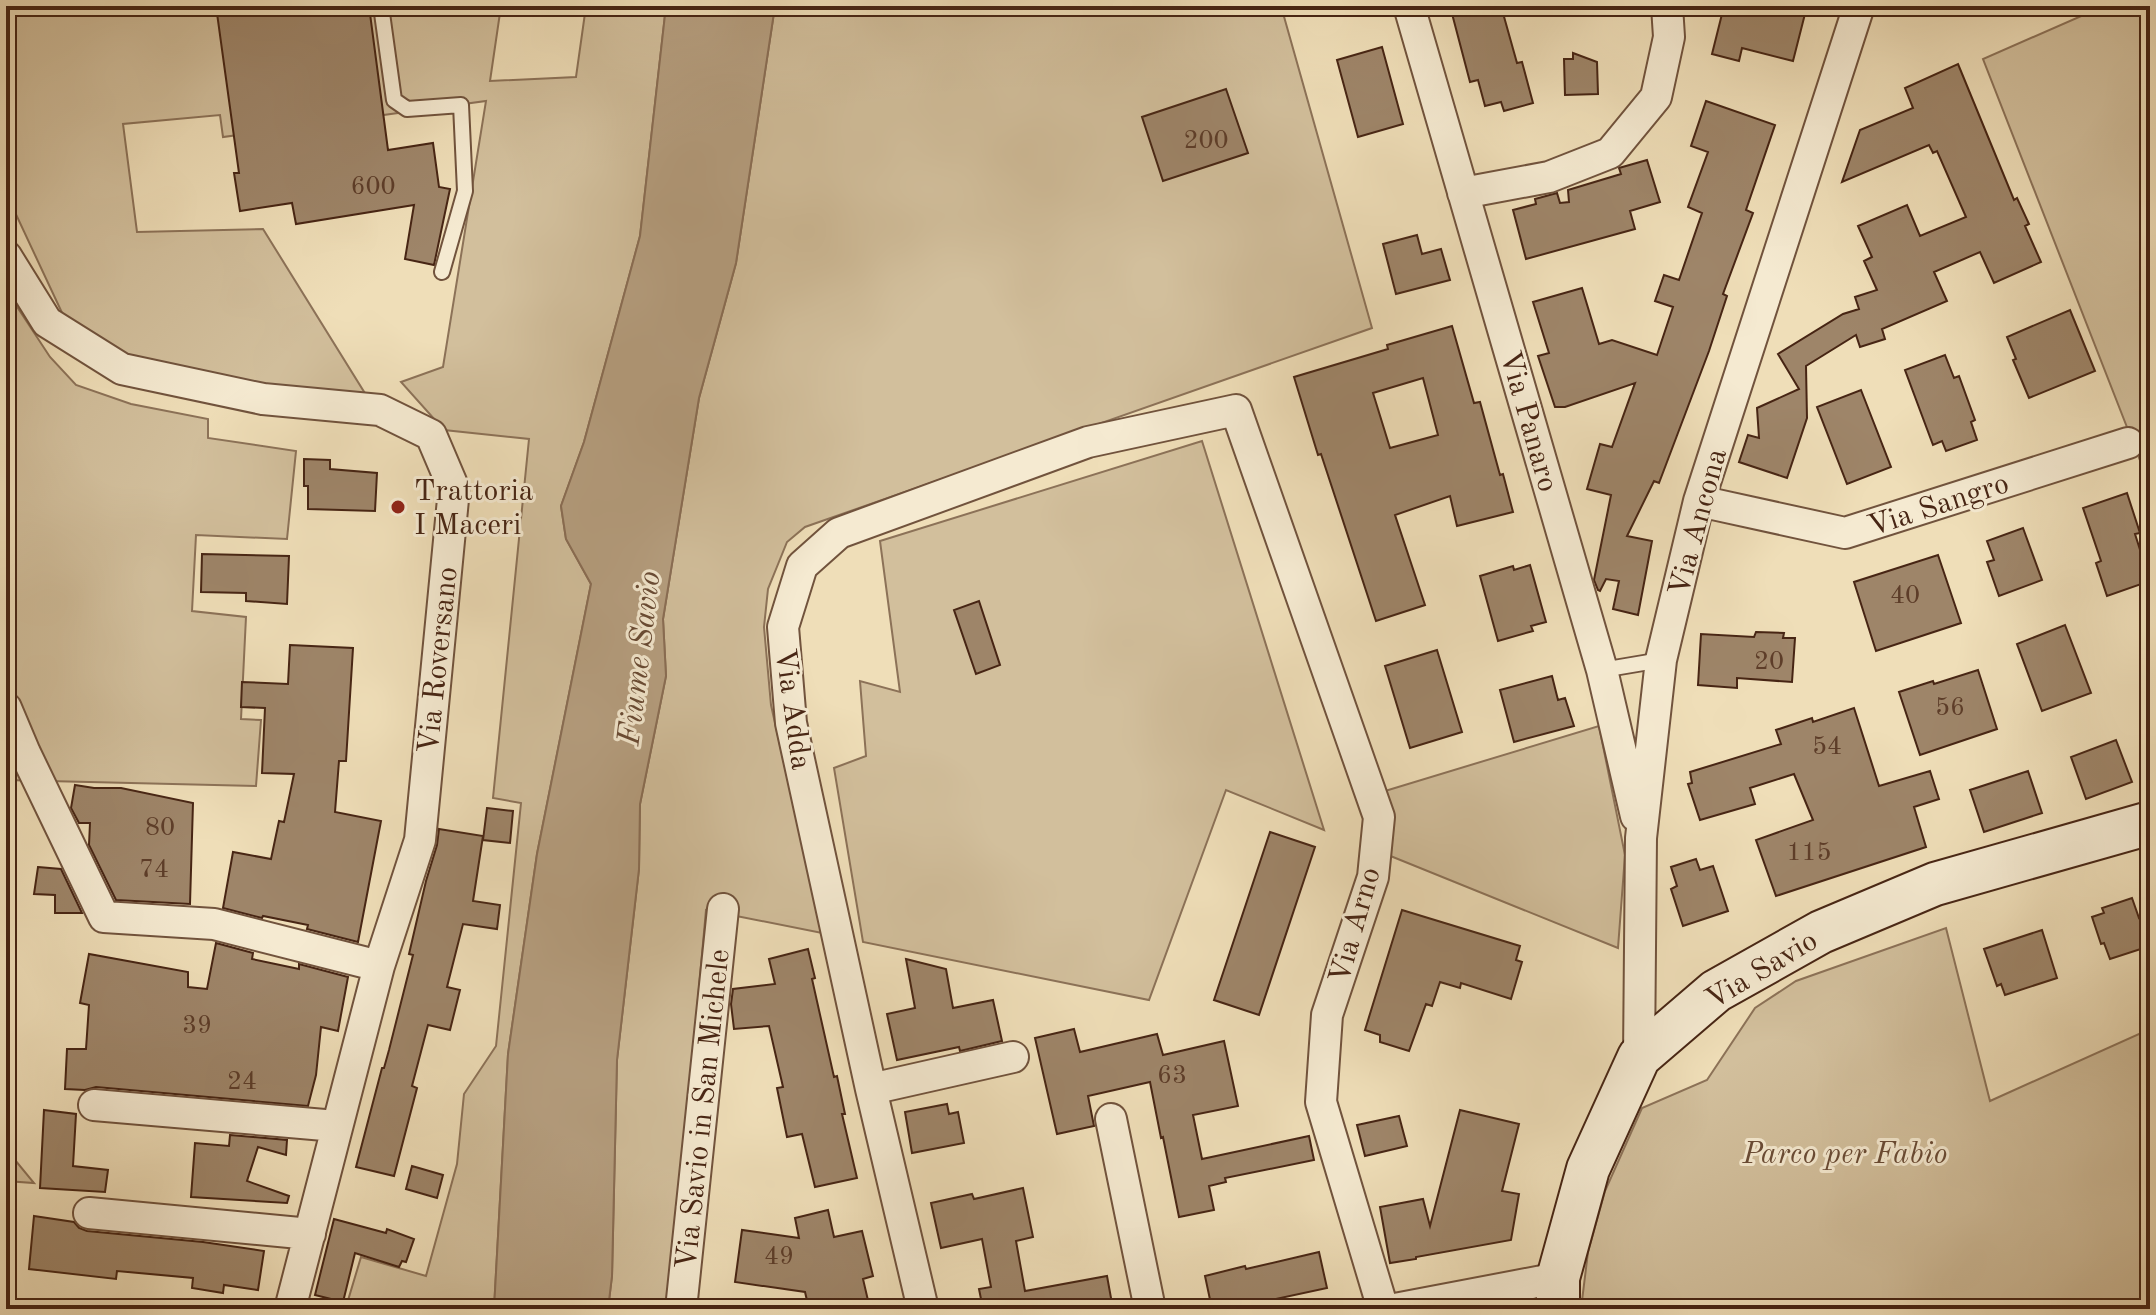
<svg xmlns="http://www.w3.org/2000/svg" width="2156" height="1315" viewBox="0 0 2156 1315" font-family="'Old Standard TT',serif">
<style>
.green{fill:#d2bf9c;stroke:#8c7258;stroke-width:2}
.water{fill:#b69f80;stroke:#8a6e55;stroke-width:2}
.building{fill:#9e8569;stroke:#472514;stroke-width:2;fill-rule:evenodd}
.lines{fill:none;stroke-linecap:round;stroke-linejoin:round}
.lane-casing{stroke:#71533d;stroke-width:18}
.street-casing{stroke:#71533d;stroke-width:34}
.secondary-casing{stroke:#472514;stroke-width:46}
.lane{stroke:#f5ead1;stroke-width:14}
.street{stroke:#f5ead1;stroke-width:30}
.secondary{stroke:#f5ead1;stroke-width:42}
.poi-dot{fill:#8f2418;stroke:#f5ead1;stroke-width:3}
.labels{text-anchor:middle;stroke-width:6;stroke-linejoin:round;paint-order:stroke}
.number-label{font-size:26px;fill:#5d3d29}
.street-label{font-size:30px;fill:#472514;stroke:#f5ead1}
.poi-label{font-size:30px;fill:#472514;stroke:#f5ead1;text-anchor:start}
.park-label{font-size:30px;font-style:italic;fill:#6a4c36;stroke:#f5ead1}
.water-label{font-size:32px;font-style:italic;fill:#684a34;stroke:#f5ead1}
</style>
<rect width="100%" height="100%" fill="#efdeb8"/>
<filter id="stains"><feTurbulence type="fractalNoise" baseFrequency=".0025" numOctaves="4"/><feColorMatrix values="0 0 0 0 .2 0 0 0 0 .09 0 0 0 0 .02 0 0 0 .5 -.17"/></filter>
<radialGradient id="worn" r=".72"><stop offset=".6" stop-color="#630" stop-opacity="0"/><stop offset="1" stop-color="#630" stop-opacity=".3"/></radialGradient>
<!-- green -->
<path class="green" d="M 6,6 L 501,6 L 490,81 L 576,77 L 586,6 L 666,6 L 640,236 L 584,442 L 561,506 L 566,539 L 591,584 L 537,854 L 508,1054 L 494,1309 L 312,1309 L 314,1300 L 346,1307 L 361,1257 L 426,1276 L 457,1164 L 464,1094 L 496,1046 L 521,803 L 493,798 L 529,439 L 444,430 L 401,382 L 443,367 L 486,101 L 223,137 L 220,115 L 123,124 L 137,232 L 263,229 L 366,395 L 259,388 L 123,359 L 64,317 L 6,193 Z
M 775,6 L 1281,6 L 1372,328 L 805,527 L 787,542 L 768,589 L 764,627 L 771,705 L 822,933 L 706,910 L 670,1309 L 608,1309 L 612,1276 L 617,1060 L 639,869 L 640,804 L 666,676 L 663,619 L 699,398 L 736,263 Z
M 2104,6 L 2150,6 L 2150,486 L 1983,59 Z
M 6,290 L 50,357 L 76,385 L 131,404 L 208,419 L 208,438 L 296,451 L 287,539 L 196,535 L 192,611 L 246,617 L 241,719 L 261,720 L 256,786 L 6,780 Z
M 1202,441 L 1324,830 L 1226,790 L 1149,1000 L 863,942 L 834,768 L 866,756 L 860,681 L 900,692 L 880,541 Z
M 1599,726 L 1625,855 L 1618,948 L 1388,855 L 1385,791 Z
M 1946,928 L 1990,1101 L 2150,1029 L 2150,1309 L 1581,1309 L 1588,1252 L 1605,1191 L 1642,1108 L 1707,1080 L 1755,1008 L 1796,981 Z
M 6,1149 L 34,1183 L 6,1181 Z"/>
<!-- water -->
<path class="water" d="M 666,6 L 775,6 L 736,263 L 699,398 L 663,619 L 666,676 L 640,804 L 639,869 L 617,1060 L 612,1276 L 608,1309 L 494,1309 L 508,1054 L 537,854 L 591,584 L 566,539 L 561,506 L 584,442 L 640,236 Z"/>
<!-- building -->
<path class="building" d="M 216,6 L 369,6 L 388,150 L 433,143 L 439,187 L 450,189 L 434,265 L 405,259 L 414,205 L 296,224 L 292,203 L 240,211 L 234,173 L 239,173 Z
M 1450,6 L 1501,6 L 1517,63 L 1522,62 L 1533,103 L 1504,111 L 1501,102 L 1485,106 L 1478,80 L 1470,82 Z
M 1724,6 L 1807,6 L 1793,61 L 1742,48 L 1739,61 L 1712,54 Z
M 1382,47 L 1403,124 L 1358,137 L 1337,60 Z
M 1573,53 L 1597,62 L 1598,94 L 1565,95 L 1564,59 L 1573,59 Z
M 1958,64 L 2014,200 L 2017,198 L 2029,224 L 2025,226 L 2041,262 L 1994,283 L 1980,252 L 1934,272 L 1947,301 L 1882,329 L 1885,339 L 1860,347 L 1856,335 L 1806,366 L 1807,418 L 1787,478 L 1739,462 L 1748,435 L 1759,438 L 1757,408 L 1799,389 L 1778,354 L 1843,314 L 1859,309 L 1855,297 L 1877,290 L 1864,261 L 1872,257 L 1858,226 L 1907,205 L 1920,236 L 1966,217 L 1937,151 L 1933,153 L 1929,145 L 1842,182 L 1860,130 L 1913,108 L 1905,88 Z
M 1226,89 L 1248,153 L 1163,181 L 1142,117 Z
M 1706,101 L 1775,125 L 1746,210 L 1753,213 L 1723,294 L 1727,296 L 1709,351 L 1659,483 L 1654,481 L 1627,536 L 1652,541 L 1638,615 L 1613,609 L 1619,581 L 1606,579 L 1600,591 L 1598,590 L 1594,580 L 1611,495 L 1587,489 L 1600,444 L 1612,447 L 1635,383 L 1565,407 L 1555,407 L 1538,356 L 1549,353 L 1533,302 L 1582,288 L 1599,344 L 1612,340 L 1657,355 L 1673,307 L 1655,301 L 1664,275 L 1679,280 L 1702,213 L 1688,207 L 1708,152 L 1691,146 Z
M 1647,160 L 1660,202 L 1630,211 L 1635,229 L 1526,259 L 1513,210 L 1536,204 L 1535,199 L 1557,193 L 1560,203 L 1569,202 L 1568,190 L 1621,174 L 1619,168 Z
M 1417,235 L 1422,254 L 1441,249 L 1450,280 L 1396,294 L 1383,244 Z
M 2070,310 L 2095,371 L 2029,398 L 2013,360 L 2016,359 L 2007,337 Z
M 1452,326 L 1474,403 L 1480,402 L 1500,475 L 1503,474 L 1513,512 L 1457,526 L 1450,496 L 1395,515 L 1425,605 L 1376,621 L 1321,454 L 1318,455 L 1294,377 L 1388,349 L 1387,345 ZM 1423,378 L 1438,435 L 1390,448 L 1373,393 Z
M 1945,355 L 1954,378 L 1959,376 L 1975,420 L 1971,422 L 1977,440 L 1946,451 L 1942,441 L 1933,445 L 1905,370 Z
M 1861,390 L 1891,467 L 1847,484 L 1817,407 Z
M 304,459 L 330,460 L 330,469 L 377,473 L 375,511 L 308,509 L 308,486 L 304,486 Z
M 2127,493 L 2140,533 L 2135,534 L 2150,581 L 2107,596 L 2096,563 L 2101,561 L 2083,508 Z
M 2023,528 L 2042,580 L 1999,596 L 1987,562 L 1994,560 L 1987,541 Z
M 202,554 L 289,556 L 287,604 L 246,601 L 246,593 L 201,592 Z
M 1938,555 L 1961,623 L 1876,651 L 1854,582 Z
M 1530,565 L 1546,622 L 1531,626 L 1533,631 L 1498,641 L 1480,576 L 1513,566 L 1514,570 Z
M 979,601 L 1000,665 L 976,674 L 954,610 Z
M 2065,625 L 2091,693 L 2042,711 L 2017,644 Z
M 1756,632 L 1784,633 L 1783,638 L 1795,638 L 1792,682 L 1737,678 L 1737,688 L 1698,685 L 1701,634 L 1754,637 Z
M 290,645 L 353,648 L 346,761 L 339,761 L 335,812 L 381,821 L 358,942 L 307,929 L 308,925 L 263,916 L 262,918 L 223,908 L 233,852 L 271,859 L 279,821 L 284,822 L 294,774 L 262,773 L 265,708 L 241,707 L 242,682 L 288,684 Z
M 1437,650 L 1462,732 L 1410,748 L 1385,666 Z
M 1978,670 L 1997,729 L 1920,755 L 1899,692 L 1933,681 L 1934,684 Z
M 1552,676 L 1558,700 L 1565,698 L 1574,726 L 1514,742 L 1500,690 Z
M 1854,708 L 1879,786 L 1930,771 L 1939,799 L 1914,807 L 1926,847 L 1776,896 L 1756,840 L 1813,820 L 1794,774 L 1750,788 L 1755,804 L 1700,820 L 1688,784 L 1692,783 L 1690,772 L 1781,744 L 1776,730 L 1812,718 L 1813,722 Z
M 2116,740 L 2132,782 L 2086,799 L 2071,757 Z
M 2028,771 L 2042,813 L 1984,832 L 1970,790 Z
M 75,785 L 94,788 L 121,788 L 193,803 L 190,904 L 116,900 L 89,845 L 90,823 L 79,823 L 71,808 Z
M 487,808 L 513,811 L 510,843 L 483,840 Z
M 439,829 L 483,836 L 473,901 L 500,905 L 497,929 L 463,924 L 447,987 L 460,990 L 450,1030 L 428,1025 L 412,1086 L 417,1088 L 394,1176 L 356,1167 L 382,1068 L 384,1068 L 389,1050 L 413,955 L 409,954 L 426,881 L 437,845 Z
M 1270,832 L 1315,847 L 1259,1015 L 1214,1000 Z
M 1696,859 L 1700,870 L 1713,866 L 1728,911 L 1683,926 L 1671,889 L 1677,886 L 1671,867 Z
M 38,867 L 61,869 L 82,913 L 55,913 L 55,895 L 34,894 Z
M 2132,898 L 2139,918 L 2143,916 L 2150,935 L 2150,946 L 2110,959 L 2104,943 L 2101,944 L 2092,917 L 2104,913 L 2102,908 Z
M 1402,910 L 1520,946 L 1516,960 L 1522,962 L 1511,999 L 1461,983 L 1460,988 L 1440,982 L 1432,1006 L 1426,1004 L 1409,1051 L 1380,1042 L 1380,1035 L 1365,1030 Z
M 2042,930 L 2057,978 L 2005,995 L 2001,984 L 1997,986 L 1984,949 Z
M 216,943 L 253,953 L 252,959 L 299,969 L 299,964 L 348,977 L 338,1031 L 321,1027 L 316,1075 L 308,1106 L 96,1087 L 85,1090 L 65,1089 L 67,1049 L 86,1049 L 89,1005 L 80,1003 L 89,954 L 188,972 L 188,987 L 207,989 Z
M 808,949 L 815,978 L 812,979 L 834,1077 L 837,1076 L 845,1114 L 842,1114 L 857,1178 L 815,1187 L 802,1134 L 787,1137 L 777,1088 L 783,1087 L 769,1026 L 734,1029 L 731,1004 L 733,989 L 775,984 L 769,959 Z
M 906,959 L 946,969 L 953,1008 L 993,1000 L 1002,1041 L 960,1051 L 959,1047 L 897,1060 L 887,1014 L 915,1008 Z
M 1074,1029 L 1080,1052 L 1157,1034 L 1163,1055 L 1224,1041 L 1238,1106 L 1193,1115 L 1202,1159 L 1309,1136 L 1314,1160 L 1225,1178 L 1226,1182 L 1209,1186 L 1214,1210 L 1179,1217 L 1163,1137 L 1161,1138 L 1150,1082 L 1088,1096 L 1094,1126 L 1057,1134 L 1035,1038 Z
M 947,1104 L 949,1114 L 958,1112 L 964,1143 L 912,1153 L 905,1112 Z
M 44,1110 L 76,1114 L 73,1166 L 108,1170 L 105,1192 L 40,1188 Z
M 1460,1110 L 1519,1124 L 1502,1191 L 1519,1194 L 1511,1240 L 1416,1257 L 1416,1259 L 1390,1263 L 1380,1207 L 1423,1199 L 1430,1226 Z
M 1399,1116 L 1407,1146 L 1365,1156 L 1357,1125 Z
M 230,1135 L 287,1140 L 286,1155 L 258,1147 L 247,1181 L 289,1196 L 287,1203 L 191,1197 L 195,1143 L 229,1146 Z
M 412,1166 L 443,1175 L 437,1198 L 406,1189 Z
M 1023,1188 L 1033,1237 L 1016,1241 L 1025,1291 L 1107,1276 L 1113,1309 L 983,1309 L 979,1289 L 991,1287 L 982,1239 L 941,1248 L 931,1203 L 972,1194 L 974,1199 Z
M 828,1210 L 834,1237 L 862,1231 L 873,1276 L 863,1279 L 870,1309 L 809,1309 L 805,1292 L 735,1282 L 742,1230 L 799,1238 L 795,1218 Z
M 34,1216 L 74,1222 L 79,1228 L 87,1231 L 203,1242 L 264,1251 L 258,1290 L 224,1285 L 223,1293 L 192,1288 L 193,1278 L 117,1271 L 116,1279 L 29,1269 Z
M 334,1219 L 386,1233 L 387,1229 L 414,1239 L 406,1262 L 402,1261 L 399,1267 L 355,1253 L 343,1302 L 315,1295 Z
M 1319,1252 L 1327,1288 L 1229,1309 L 1212,1309 L 1205,1276 L 1245,1266 L 1246,1269 Z"/>
<g class="lines">
<defs>
<path id="lane" d="M 381,6 L 394,100 L 407,109 L 461,105 L 465,191 L 442,272
M 1602,670 L 1661,660"/>
<path id="street" d="M 1409,6 L 1602,670 L 1636,816
M 1463,193 L 1549,177 L 1610,153 L 1656,97 L 1669,37 L 1667,6
M 6,256 L 47,322 L 122,369 L 263,399 L 380,410 L 431,435 L 454,489 L 420,840 L 379,966 L 290,1309
M 1699,501 L 1845,533 L 2128,443
M 6,708 L 25,753 L 104,917 L 214,924 L 379,966
M 1639,1057 L 1641,838 L 1661,660 L 1699,501 L 1859,6
M 871,1089 L 1013,1057
M 94,1105 L 336,1126
M 1111,1119 L 1150,1309
M 89,1213 L 310,1234
M 681,1309 L 723,909
M 923,1309 L 871,1089 L 791,723 L 783,627 L 802,566 L 839,533 L 1088,442 L 1236,410 L 1379,817 L 1373,877 L 1327,1015 L 1321,1102 L 1383,1309
M 1395,1309 L 1558,1278"/>
<path id="secondary" d="M 1558,1309 L 1558,1278 L 1588,1169 L 1639,1057 L 1716,991 L 1821,932 L 1935,884 L 2150,823"/>
</defs>
<!-- lane casing -->
<use href="#lane" class="lane-casing"/>
<!-- street casing -->
<use href="#street" class="street-casing"/>
<!-- secondary casing -->
<use href="#secondary" class="secondary-casing"/>
<!-- lane -->
<use href="#lane" class="lane"/>
<!-- street -->
<use href="#street" class="street"/>
<!-- secondary -->
<use href="#secondary" class="secondary"/>
</g>
<!-- markers -->
<circle class="poi-dot" cx="398" cy="507" r="8"/>
<g class="labels">
<!-- number labels -->
<g class="number-label">
<text x="1206" y="148">200</text>
<text x="373" y="194">600</text>
<text x="1905" y="603">40</text>
<text x="1769" y="669">20</text>
<text x="1950" y="715">56</text>
<text x="1827" y="754">54</text>
<text x="160" y="835">80</text>
<text x="1809" y="860">115</text>
<text x="154" y="877">74</text>
<text x="197" y="1033">39</text>
<text x="1172" y="1083">63</text>
<text x="242" y="1089">24</text>
<text x="779" y="1264">49</text>
</g>
<!-- street labels -->
<g class="street-label">
<text transform="translate(1530 421) rotate(74)" y="10">Via Panaro</text>
<text transform="translate(1938 504) rotate(-18)" y="10">Via Sangro</text>
<text transform="translate(1697 522) rotate(-75)" y="10">Via Ancona</text>
<text transform="translate(437 660) rotate(-84)" y="10">Via Roversano</text>
<text transform="translate(794 709) rotate(82)" y="10">Via Adda</text>
<text transform="translate(1354 925) rotate(-74)" y="10">Via Arno</text>
<text transform="translate(1761 969) rotate(-31)" y="10">Via Savio</text>
<text transform="translate(702 1109) rotate(-84)" y="10">Via Savio in San Michele</text>
</g>
<!-- poi labels -->
<g class="poi-label">
<text x="414" y="500">Trattoria<tspan x="414" dy="34">I Maceri</tspan></text>
</g>
<!-- park labels -->
<g class="park-label">
<text x="1845" y="1163">Parco per Fabio</text>
</g>
<!-- water labels -->
<g class="water-label">
<text transform="translate(638 658) rotate(-83)" y="11">Fiume Savio</text>
</g>
</g>
<!-- margin -->
<rect width="2156" height="1315" fill="none" stroke="#efdeb8" stroke-width="32"/>
<rect x="8" y="8" width="2140" height="1299" fill="none" stroke="#472514" stroke-width="4"/>
<rect x="16" y="16" width="2124" height="1283" fill="none" stroke="#472514" stroke-width="2"/>
<rect width="100%" height="100%" filter="url(#stains)"/>
<rect width="100%" height="100%" fill="url(#worn)"/>
</svg>
